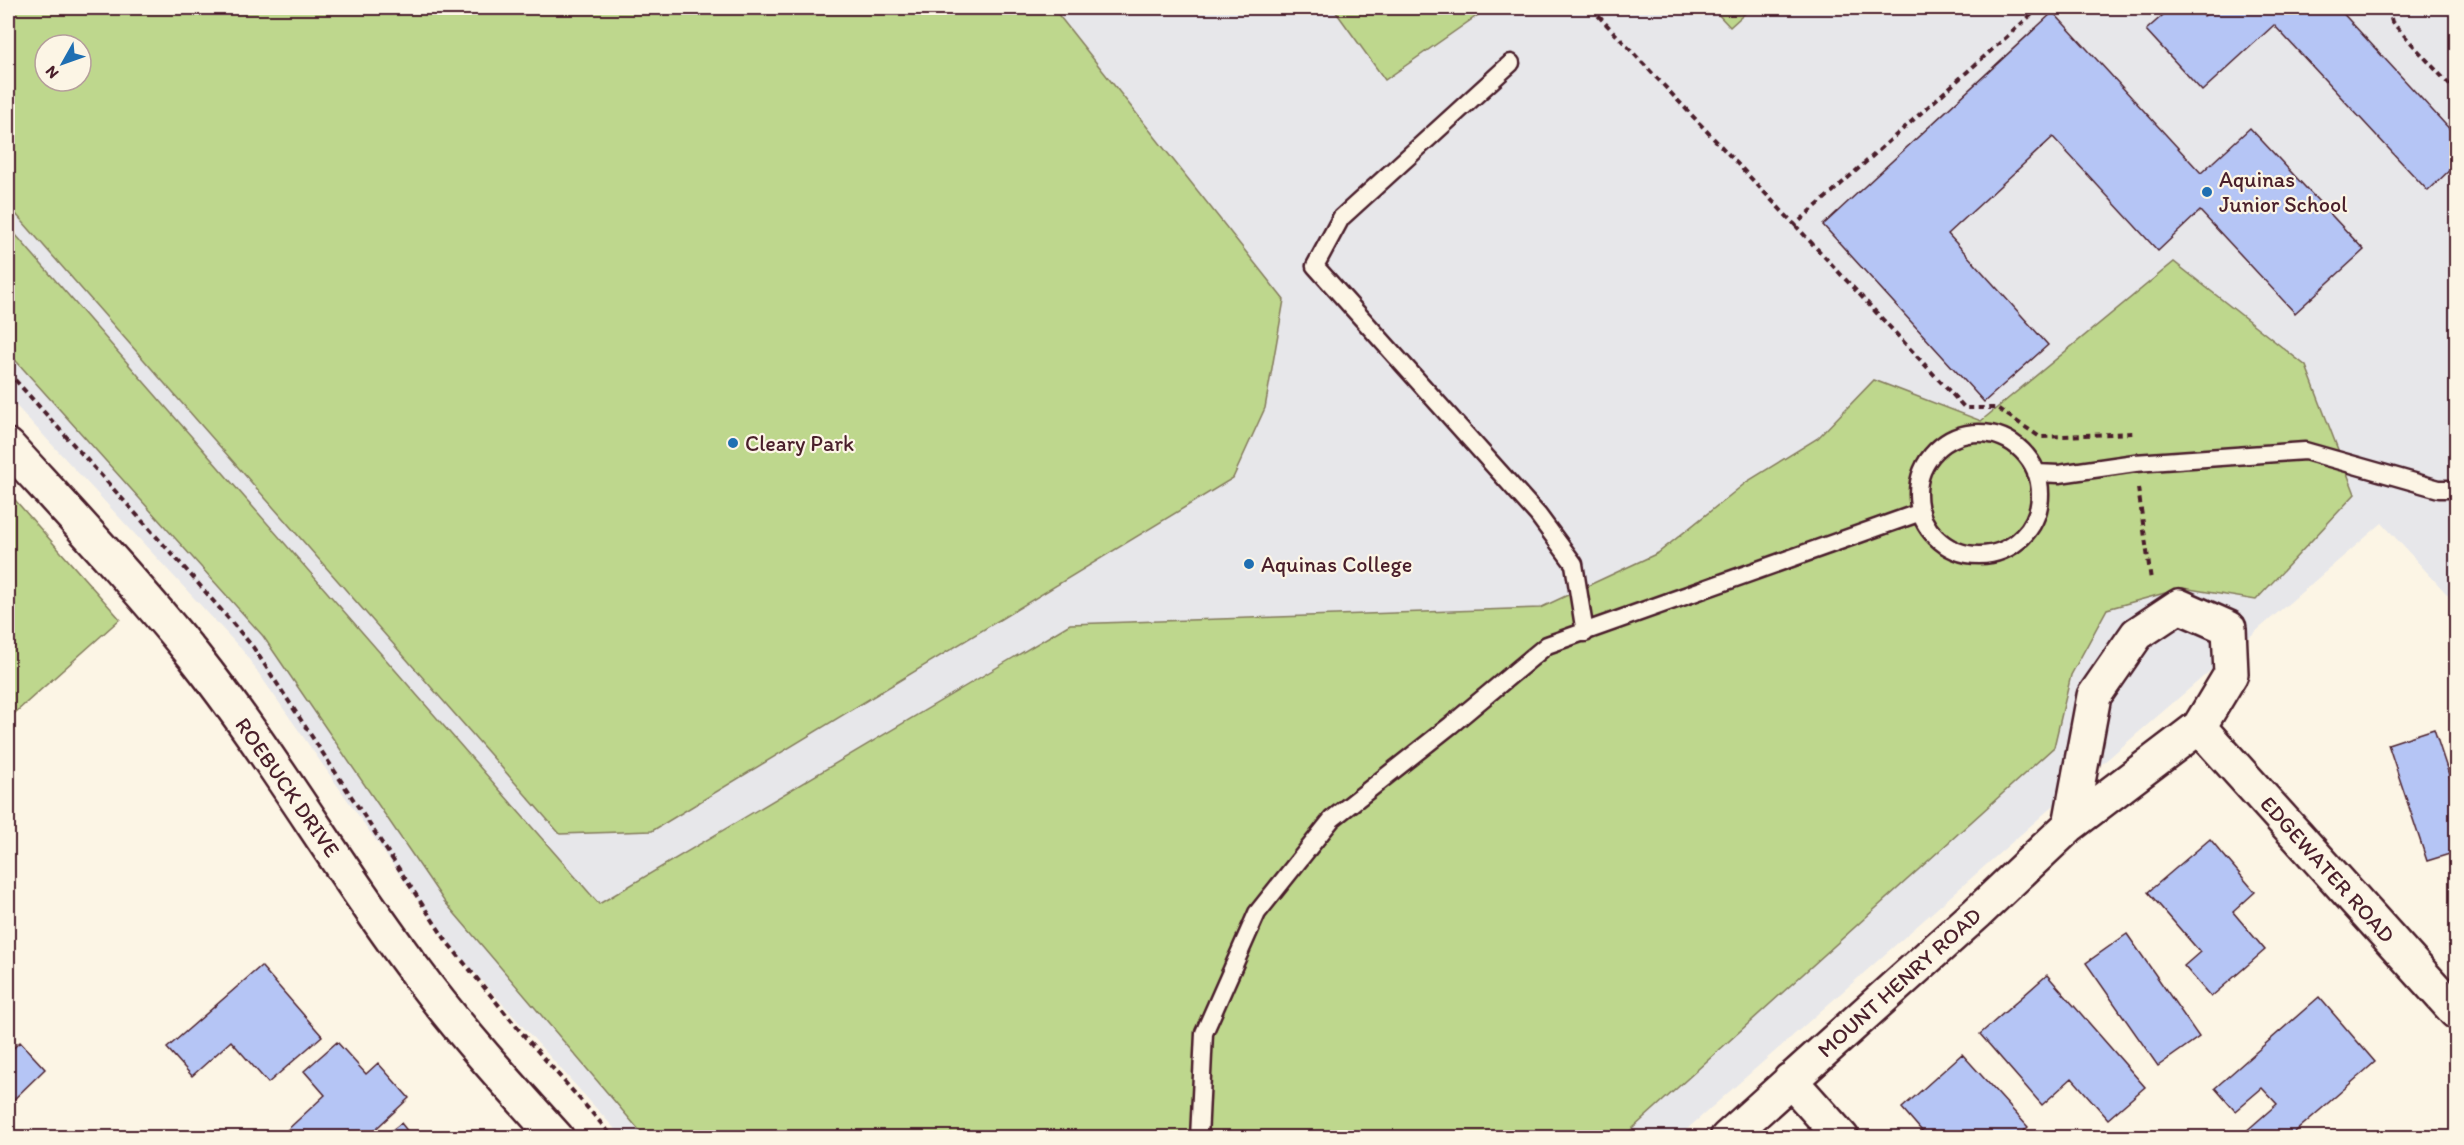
<svg xmlns="http://www.w3.org/2000/svg" width="2464" height="1145" viewBox="0 0 2464 1145" font-family="Itim,sans-serif">
<style>
.built{fill:#e7e7ea;fill-rule:evenodd}
.green{fill:#bed78d;stroke:#847b5c;stroke-width:1.5;fill-rule:evenodd}
.building{fill:#b5c5f5;stroke:#4a1f2b;stroke-width:1.5}
.lines{fill:none;stroke-linecap:round;stroke-linejoin:round}
.lane-casing{stroke:#4a1f2b;stroke-width:21}
.street-casing{stroke:#4a1f2b;stroke-width:38}
.path{stroke:#4a1f2b;stroke-width:4;stroke-dasharray:6 4.5;stroke-linecap:butt}
.lane{stroke:#fcf5e5;stroke-width:16}
.street{stroke:#fcf5e5;stroke-width:33}
.poi-dot{fill:#1f6fb2;stroke:#fcf5e5;stroke-width:2}
.labels{text-anchor:middle;stroke-width:4.5;stroke-linejoin:round;paint-order:stroke}
.poi-label{font-size:22px;fill:#4a1f2b;stroke:#fcf5e5;text-anchor:start}
.street-label{font-size:22px;fill:#4a1f2b;stroke:#fcf5e5}
</style>
<rect width="100%" height="100%" fill="#fcf5e5"/>
<filter id="ink" filterUnits="userSpaceOnUse"><feTurbulence type="fractalNoise" baseFrequency=".0167" numOctaves="2"/><feDisplacementMap in="SourceGraphic" scale="12" xChannelSelector="R" yChannelSelector="G"/><feConvolveMatrix kernelMatrix="1 2 1 2 8 2 1 2 1" color-interpolation-filters="sRGB"/></filter>
<g filter="url(#ink)">
<!-- built -->
<path class="built" d="M 8,8 L 2456,8 L 2456,604 L 2382,523 L 2045,813 L 1678,1137 L 622,1137 L 447,942 L 243,651 L 8,397 ZM 45,45 L 81,45 L 81,81 L 45,81 Z"/>
<!-- green -->
<path class="green" d="M 8,8 L 1053,8 L 1284,300 L 1265,408 L 1233,478 L 652,831 L 560,834 L 8,205 ZM 45,45 L 81,45 L 81,81 L 45,81 Z
M 1333,8 L 1488,8 L 1385,80 Z
M 1712,8 L 1751,8 L 1730,27 Z
M 8,226 L 599,904 L 1070,624 L 1540,608 L 1658,553 L 1748,481 L 1818,438 L 1874,380 L 1981,421 L 2174,262 L 2306,366 L 2355,494 L 2256,600 L 2183,588 L 2107,609 L 2071,675 L 2054,747 L 1623,1137 L 645,1137 L 444,901 L 263,636 L 8,352 Z
M 8,492 L 120,619 L 8,719 Z"/>
<!-- building -->
<path class="building" d="M 2171,8 L 2196,8 L 2204,16 L 2214,8 L 2338,8 L 2456,136 L 2456,164 L 2428,191 L 2274,25 L 2202,91 L 2146,30 Z
M 2053,12 L 2201,173 L 2250,128 L 2364,250 L 2295,313 L 2200,211 L 2158,251 L 2053,137 L 1948,234 L 2048,345 L 1984,402 L 1823,225 Z
M 2434,729 L 2456,796 L 2456,852 L 2427,861 L 2388,744 Z
M 2210,839 L 2255,892 L 2233,912 L 2265,950 L 2211,997 L 2184,966 L 2200,952 L 2148,892 Z
M 2127,934 L 2199,1037 L 2158,1066 L 2086,963 Z
M 261,966 L 322,1036 L 268,1083 L 231,1041 L 192,1076 L 167,1048 Z
M 2047,975 L 2145,1087 L 2108,1119 L 2072,1078 L 2042,1105 L 1980,1034 Z
M 2319,997 L 2375,1062 L 2288,1138 L 2248,1138 L 2244,1133 L 2277,1104 L 2262,1088 L 2235,1111 L 2215,1088 Z
M 20,1042 L 45,1069 L 8,1105 L 8,1053 Z
M 337,1042 L 366,1074 L 378,1063 L 409,1098 L 366,1138 L 290,1138 L 285,1132 L 325,1095 L 304,1071 Z
M 1962,1054 L 2028,1127 L 2017,1138 L 1928,1138 L 1902,1108 Z
M 401,1123 L 413,1138 L 382,1138 Z"/>
<g class="lines">
<defs>
<path id="lane" d="M 1511,63 L 1341,218 L 1315,266 L 1538,515 L 1574,564 L 1585,633
M1918 494a61 61 0 1 1 122 0a61 61 0 1 1-122 0Z
M 2036,473 L 2059,474 L 2135,463 L 2305,451 L 2439,489 L 2456,489
M 1199,1138 L 1204,1033 L 1257,913 L 1332,819 L 1451,725 L 1547,645 L 1921,512"/>
<path id="street" d="M 8,446 C 71,515 135,583 194,656 C 274,757 338,869 416,972 C 459,1030 508,1084 557,1138
M 2199,727 L 2456,1012
M 1790,1080 L 1842,1138
M 1727,1138 L 1977,913 L 2070,825 L 2199,727 L 2231,674 L 2229,628 L 2179,606 L 2137,634 L 2094,696 L 2070,825"/>
</defs>
<!-- lane casing -->
<use href="#lane" class="lane-casing"/>
<!-- street casing -->
<use href="#street" class="street-casing"/>
<!-- path -->
<path class="path" d="M 1591,8 L 1795,225 L 2039,8
M 2388,8 L 2392,22 L 2456,92
M 2202,14 L 2208,8
M 1795,225 L 1965,408 L 1997,408 L 2040,437 L 2133,433 L 2134,436
M 8,372 L 190,574 L 253,647 L 447,942 L 520,1031 L 614,1138
M 2138,488 L 2151,580"/>
<!-- lane -->
<use href="#lane" class="lane"/>
<!-- street -->
<use href="#street" class="street"/>
</g>
</g>
<!-- markers -->
<g class="poi-dot">
<circle cx="2207" cy="192" r="6"/>
<circle cx="733" cy="443" r="6"/>
<circle cx="1249" cy="564" r="6"/>
</g>
<g class="labels">
<!-- poi labels -->
<g class="poi-label">
<text x="2219" y="187">Aquinas<tspan x="2219" dy="25">Junior School</tspan></text>
<text x="745" y="451">Cleary Park</text>
<text x="1261" y="572">Aquinas College</text>
</g>
<!-- street labels -->
<g class="street-label">
<text transform="translate(288 787) rotate(55)" y="8">ROEBUCK DRIVE</text>
<text transform="translate(2328 869) rotate(48)" y="8">EDGEWATER ROAD</text>
<text transform="translate(1899 982) rotate(-42)" y="8">MOUNT HENRY ROAD</text>
</g>
</g>
<!-- margin -->
<rect width="2464" height="1145" fill="none" stroke="#fcf5e5" stroke-width="30"/>
<rect x="15" y="15" width="2434" height="1115" fill="none" stroke="#4a1f2b" stroke-width="2" filter="url(#ink)"/>
<!-- north arrow -->
<g transform="translate(63 63) rotate(230)"><circle r="28" fill="#fcf5e5" stroke="#b59f9b" stroke-width="1.5"/>
<path d="M0-4.5L10 22L0 15L-10 22Z" fill="#1f6fb2"/>
<text y="-9" font-size="16" font-weight="bold" text-anchor="middle" fill="#4a1f2b">N</text>
</g>
</svg>
